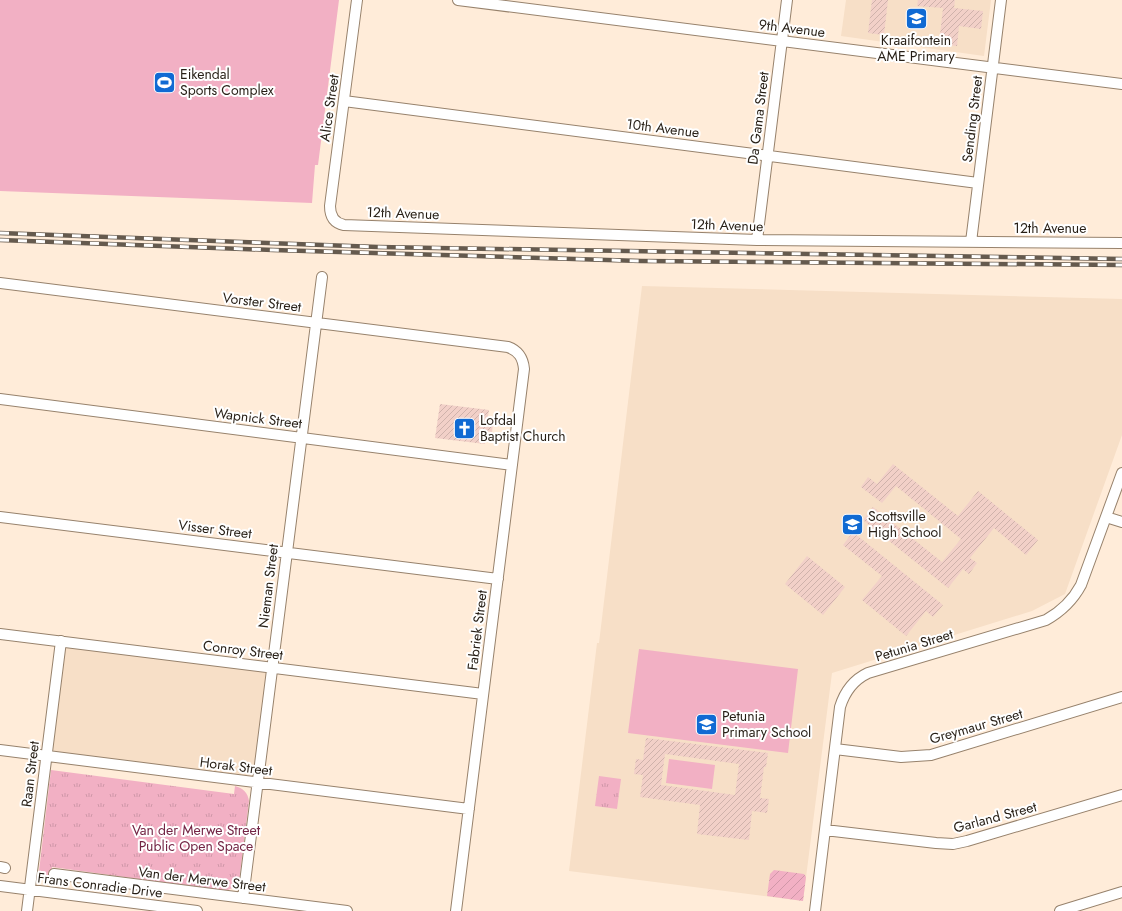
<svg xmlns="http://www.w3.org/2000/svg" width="1122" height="911" viewBox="0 0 1122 911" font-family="Jost,sans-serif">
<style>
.built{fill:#f7dfc7}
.grass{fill:url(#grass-tufts)}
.garden{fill:url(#garden-furrows)}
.pitch{fill:#f2b0c4}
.building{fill:url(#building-hatch);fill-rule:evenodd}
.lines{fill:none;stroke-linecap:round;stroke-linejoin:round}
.minor-casing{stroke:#97826c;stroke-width:12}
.minor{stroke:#fff;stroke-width:10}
.rail-casing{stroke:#655a4e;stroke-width:4.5}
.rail{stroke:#fff;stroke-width:3;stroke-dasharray:9;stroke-linecap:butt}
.labels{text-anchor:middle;stroke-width:4;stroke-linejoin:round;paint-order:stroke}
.street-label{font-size:14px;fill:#261e15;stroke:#fff}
.poi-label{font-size:14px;fill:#261e15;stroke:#fff;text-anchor:start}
.park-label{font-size:14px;fill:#732444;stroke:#fff}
</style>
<defs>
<pattern id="grass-tufts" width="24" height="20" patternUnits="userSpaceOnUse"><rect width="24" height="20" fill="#f2b0c4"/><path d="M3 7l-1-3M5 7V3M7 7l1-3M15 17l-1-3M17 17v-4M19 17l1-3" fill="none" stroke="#cf97a8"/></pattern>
<pattern id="garden-furrows" width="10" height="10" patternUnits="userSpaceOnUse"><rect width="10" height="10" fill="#f2b0c4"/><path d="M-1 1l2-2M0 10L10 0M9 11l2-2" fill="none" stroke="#cf97a8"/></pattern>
<pattern id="building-hatch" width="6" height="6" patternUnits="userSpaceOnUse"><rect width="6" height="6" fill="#f2d0c8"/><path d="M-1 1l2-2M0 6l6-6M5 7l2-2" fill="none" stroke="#cfb2ab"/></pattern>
</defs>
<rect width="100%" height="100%" fill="#ffecd9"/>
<!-- built -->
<path class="built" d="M 846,0 L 991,0 L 984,56 L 841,36 Z
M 642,286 L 1122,299 L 1122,435 L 1065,594 L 1032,611 L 832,673 L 803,901 L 569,871 L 597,643 L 599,643 Z
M 61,642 L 272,669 L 259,782 L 47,756 Z"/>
<!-- grass -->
<path class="grass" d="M 51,770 L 234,794 L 235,786 C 243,788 248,793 249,801 L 239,882 L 234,887 L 226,891 L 52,867 L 50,885 C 43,882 41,878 39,871 Z
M 599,776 L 621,779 L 617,809 L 595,806 Z"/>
<!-- garden -->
<path class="garden" d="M 774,870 L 804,874 L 806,877 L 803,901 L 767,896 L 770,874 Z"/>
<!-- pitch -->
<path class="pitch" d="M 0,0 L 339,0 L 318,165 L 315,165 L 312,203 L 0,191 Z
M 639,649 L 798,669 L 788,753 L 628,733 Z
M 669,759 L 715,765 L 712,789 L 666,783 Z"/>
<!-- building -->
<path class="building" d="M 872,0 L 888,0 L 884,35 L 868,33 Z
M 918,0 L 955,0 L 954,8 L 983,11 L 981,29 L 959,26 L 957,46 L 939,44 L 943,8 L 917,6 Z
M 440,404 L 489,410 L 487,423 L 493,424 L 492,432 L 486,431 L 485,444 L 435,438 Z
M 893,464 L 958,516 L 978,491 L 1038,540 L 1026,555 L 994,528 L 970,558 L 977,563 L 969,574 L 963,569 L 948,588 L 863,520 L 873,507 L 942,562 L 961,539 L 896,486 L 882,503 L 861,487 L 868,477 L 877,484 Z
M 853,532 L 943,605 L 933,617 L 926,611 L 906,636 L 862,600 L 882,576 L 843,545 Z
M 807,556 L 845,587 L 823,615 L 785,584 Z
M 646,738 L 768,753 L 766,767 L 764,767 L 760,798 L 769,799 L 767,813 L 752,811 L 749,840 L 697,834 L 700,805 L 640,797 L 643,775 L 634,774 L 636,759 L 643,760 ZM 665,754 L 739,764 L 735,795 L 661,785 Z"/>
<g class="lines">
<defs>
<path id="minor" d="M 357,0 L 330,206 C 330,216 334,223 344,225 L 757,240 L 1122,243
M 458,0 L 1122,84
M 344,101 L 978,183
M 757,240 L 787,0
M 971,242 L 1001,0
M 0,283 L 508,347 C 519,351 523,358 524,369 L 456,911
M 0,399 L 512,465
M 0,517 L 498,579
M 1106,517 L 1122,522
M 0,634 L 483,694
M 835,749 L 901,757 L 931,755 L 1122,697
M 0,750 L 469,809
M 825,830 L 936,843 L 953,844 L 967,841 L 1122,795
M 0,867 L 5,868
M 54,874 L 347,911
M 0,886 L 197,911
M 243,898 L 322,277
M 27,911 L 61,641
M 815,911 L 840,707 C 845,691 853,680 868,673 L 1046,620 C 1062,611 1073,600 1081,585 L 1122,473
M 1060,911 L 1122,892"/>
</defs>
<!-- minor casing -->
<use href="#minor" class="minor-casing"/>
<!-- minor -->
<use href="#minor" class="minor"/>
<defs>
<path id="rail" d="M 0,233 L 378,247 L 1122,259
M 0,240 L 273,250 L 641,261 L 1122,265"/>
</defs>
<!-- rail casing -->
<use href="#rail" class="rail-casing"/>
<!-- rail -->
<use href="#rail" class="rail"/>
</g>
<!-- icons -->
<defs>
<symbol id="school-square" viewBox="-11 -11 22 22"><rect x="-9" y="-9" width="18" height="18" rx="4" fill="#106ad3" stroke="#fff"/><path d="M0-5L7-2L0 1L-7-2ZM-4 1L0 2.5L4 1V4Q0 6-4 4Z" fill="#fff"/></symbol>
<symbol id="stadium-square" viewBox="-11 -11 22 22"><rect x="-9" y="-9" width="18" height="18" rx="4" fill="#106ad3" stroke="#fff"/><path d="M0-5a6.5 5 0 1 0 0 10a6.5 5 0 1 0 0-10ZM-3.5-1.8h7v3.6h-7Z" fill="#fff"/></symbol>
<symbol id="church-square" viewBox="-11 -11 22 22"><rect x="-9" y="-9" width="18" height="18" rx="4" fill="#106ad3" stroke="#fff"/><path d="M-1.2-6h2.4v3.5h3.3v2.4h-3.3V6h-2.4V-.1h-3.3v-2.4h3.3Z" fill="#fff"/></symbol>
</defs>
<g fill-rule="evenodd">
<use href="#school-square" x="904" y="6" width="25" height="25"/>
<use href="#stadium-square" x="152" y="70" width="25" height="25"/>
<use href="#church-square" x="452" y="416" width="25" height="25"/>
<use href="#school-square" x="840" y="512" width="25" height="25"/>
<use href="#school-square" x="694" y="712" width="25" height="25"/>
</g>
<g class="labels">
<!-- street labels -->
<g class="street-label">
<text transform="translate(792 28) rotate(7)" y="5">9th Avenue</text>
<text transform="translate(329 108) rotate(-82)" y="5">Alice Street</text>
<text transform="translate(758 118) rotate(-83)" y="5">Da Gama Street</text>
<text transform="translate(972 119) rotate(-83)" y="5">Sending Street</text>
<text transform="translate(663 128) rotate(7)" y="5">10th Avenue</text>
<text transform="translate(403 213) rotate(2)" y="5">12th Avenue</text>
<text transform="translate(727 225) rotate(2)" y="5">12th Avenue</text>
<text x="1050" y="233">12th Avenue</text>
<text transform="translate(262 302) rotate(7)" y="5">Vorster Street</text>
<text transform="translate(258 418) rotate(7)" y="5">Wapnick Street</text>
<text transform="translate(215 529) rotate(7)" y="5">Visser Street</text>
<text transform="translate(268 586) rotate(-83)" y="5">Nieman Street</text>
<text transform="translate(477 630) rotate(-83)" y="5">Fabriek Street</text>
<text transform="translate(914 645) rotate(-17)" y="5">Petunia Street</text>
<text transform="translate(243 650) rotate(7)" y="5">Conroy Street</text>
<text transform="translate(976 726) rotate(-16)" y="5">Greymaur Street</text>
<text transform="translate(236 766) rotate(7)" y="5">Horak Street</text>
<text transform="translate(30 774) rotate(-83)" y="5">Raan Street</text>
<text transform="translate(995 817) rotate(-15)" y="5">Garland Street</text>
<text transform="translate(202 879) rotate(7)" y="5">Van der Merwe Street</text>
<text transform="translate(100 885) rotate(7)" y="5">Frans Conradie Drive</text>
</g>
<!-- poi labels -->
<g class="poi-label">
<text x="916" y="45" text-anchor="middle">Kraaifontein<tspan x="916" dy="16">AME Primary</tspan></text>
<text x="180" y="79">Eikendal<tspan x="180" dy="16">Sports Complex</tspan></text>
<text x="480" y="425">Lofdal<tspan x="480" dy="16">Baptist Church</tspan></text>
<text x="868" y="521">Scottsville<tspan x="868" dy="16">High School</tspan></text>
<text x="722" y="721">Petunia<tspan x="722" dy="16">Primary School</tspan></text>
</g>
<!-- park labels -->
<g class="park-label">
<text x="196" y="835">Van der Merwe Street<tspan x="196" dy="16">Public Open Space</tspan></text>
</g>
</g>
</svg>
